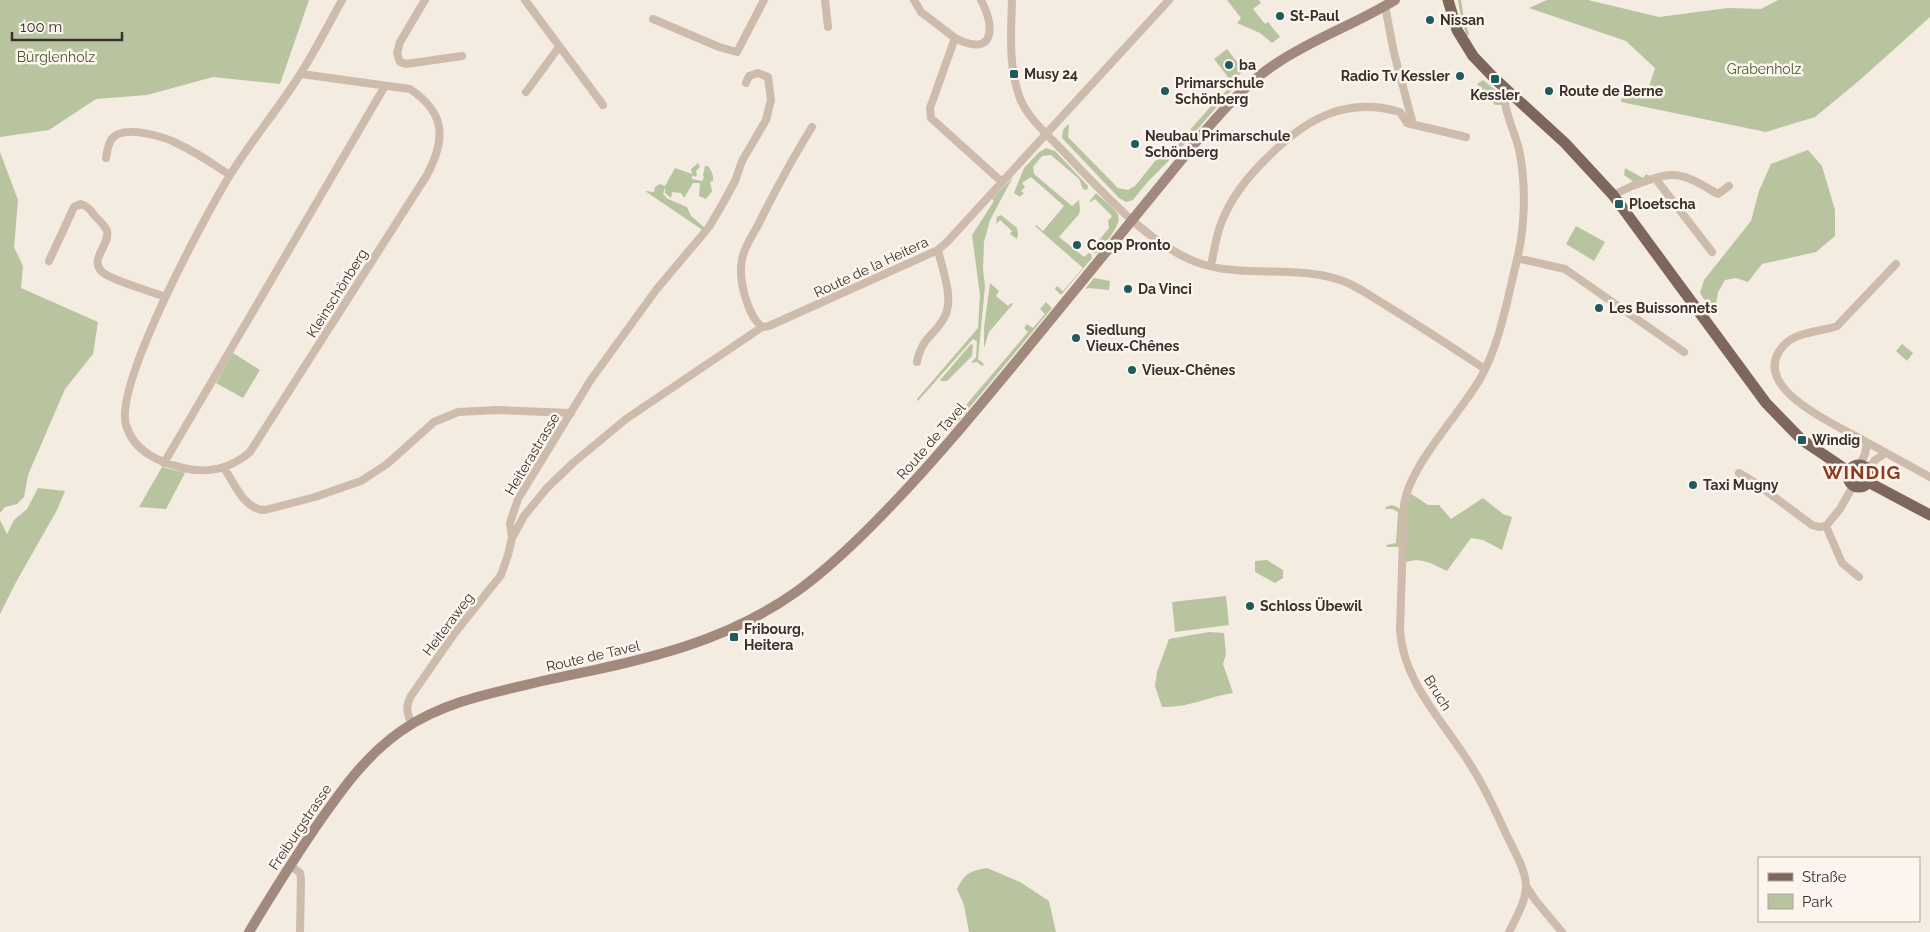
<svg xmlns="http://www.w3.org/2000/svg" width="1930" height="932" viewBox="0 0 1930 932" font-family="Raleway,sans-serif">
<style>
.green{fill:#b8c4a0}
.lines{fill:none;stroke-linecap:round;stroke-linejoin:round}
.minor{stroke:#cdbbac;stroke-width:8}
.secondary{stroke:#a18a7d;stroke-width:10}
.primary{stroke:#7d675c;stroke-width:11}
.poi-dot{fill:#1f5a5e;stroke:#fbf5ee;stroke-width:2}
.labels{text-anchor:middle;stroke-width:5;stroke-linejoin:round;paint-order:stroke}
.poi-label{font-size:14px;font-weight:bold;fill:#3b302b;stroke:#fbf5ee;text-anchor:start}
.park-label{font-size:14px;fill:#4a5a2e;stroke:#fbf5ee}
.street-label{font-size:14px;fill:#3b302b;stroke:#fbf5ee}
.district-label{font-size:19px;font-weight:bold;letter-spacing:1px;fill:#8c3b22;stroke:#fbf5ee}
</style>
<rect width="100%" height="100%" fill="#f4ebe1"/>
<!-- green -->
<path class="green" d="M 0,0 L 309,0 L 280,84 L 213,77 L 147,95 L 96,99 L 49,130 L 0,137 Z
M 1227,0 L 1259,0 L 1261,3 L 1253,9 L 1265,24 L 1268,22 L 1280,37 L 1272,43 L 1260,33 L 1237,23 L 1241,18 Z
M 1458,0 L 1461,0 L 1464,19 L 1469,34 L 1467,36 L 1462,23 Z
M 1547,0 L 1588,0 L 1659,17 L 1728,8 L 1761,9 L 1778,0 L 1930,0 L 1930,17 L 1861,79 L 1815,117 L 1766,132 L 1621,102 L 1622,96 L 1647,93 L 1655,68 L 1626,41 L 1529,8 Z
M 1227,49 L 1244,71 L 1231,81 L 1214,59 Z
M 1483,80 L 1498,92 L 1502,105 L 1495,105 L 1477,84 Z
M 1234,83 L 1237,83 L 1237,85 C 1216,106 1198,130 1177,152 C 1162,168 1146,182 1133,200 L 1126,202 L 1119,198 L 1062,138 L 1063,130 L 1068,124 L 1069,126 L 1068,137 L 1118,188 L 1128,190 L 1135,186 L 1155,161 L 1175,147 L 1212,105 Z
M 1046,148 L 1055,151 L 1088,186 L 1087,190 L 1083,189 L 1079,179 L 1051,155 L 1042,156 L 1033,167 L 1034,174 L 1072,206 L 1079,200 L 1080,210 L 1079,214 L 1059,237 L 1084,257 L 1089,253 L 1091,254 L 1092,258 L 1061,295 L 1055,289 L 1057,286 L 1063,291 L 1083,268 L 1035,226 L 1036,225 L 1043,231 L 1064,206 L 1031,177 L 1022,183 L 1025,187 L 1021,191 L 1024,193 L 1020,197 L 1014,193 L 1024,168 L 1038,153 Z
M 1808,150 L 1822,166 L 1835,210 L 1835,236 L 1816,252 L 1762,264 L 1748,282 L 1736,278 L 1725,280 L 1718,292 L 1716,304 L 1708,306 L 1700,293 L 1704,280 L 1751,221 L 1759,191 L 1771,164 Z
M 0,152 L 18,200 L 14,247 L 23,266 L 21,288 L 98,322 L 93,354 L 65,389 L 28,475 L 24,497 L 17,504 L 5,507 L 0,513 Z
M 698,163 L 700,167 L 696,171 L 697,175 L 695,177 L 692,175 L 692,179 L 702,181 L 704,177 L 703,175 L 705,166 L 708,166 C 711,170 714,176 713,181 L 710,182 L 712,191 L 706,199 L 699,196 L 700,183 L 693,183 L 684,198 L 681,193 L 672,192 L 671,198 L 665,193 L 665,187 L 663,194 L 668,199 L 687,207 L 691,216 L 705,228 L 704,231 L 645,191 L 654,192 L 655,187 L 660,184 L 665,186 L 675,168 L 692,174 L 691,169 Z
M 1625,168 L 1643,178 L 1646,174 L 1650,176 L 1634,182 L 1624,175 Z
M 1013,177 L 990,220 L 984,242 L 983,269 L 985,286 L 978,359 L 984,364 L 982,366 L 977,362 L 971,363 L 976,357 L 977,341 L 973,339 L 918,401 L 917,399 L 978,328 L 980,295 L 972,235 L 994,201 L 992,199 Z
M 1096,193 C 1103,200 1112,206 1117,213 C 1125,224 1102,246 1095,254 L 1094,246 L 1109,228 L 1108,221 L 1112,216 L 1095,199 L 1091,202 L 1089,202 Z
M 1001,215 L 1017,228 L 1018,234 L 1017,239 L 1010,234 L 1012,231 L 1000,220 L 996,224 L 997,217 Z
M 1576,226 L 1605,242 L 1594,261 L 1566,244 Z
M 1094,278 L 1110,281 L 1109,290 L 1089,288 L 1085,289 Z
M 990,283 L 999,291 L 996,296 L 1008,306 L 1011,303 L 1013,304 L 989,332 L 984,348 L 984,328 Z
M 1046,302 L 1052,308 L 951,430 L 946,424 L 947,422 L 950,424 L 1028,332 L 1024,328 L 1027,324 L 1033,328 L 1045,314 L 1040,309 Z
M 971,344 L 973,345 L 972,356 L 947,381 L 941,381 L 940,380 Z
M 1902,344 L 1913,353 L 1907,361 L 1896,351 Z
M 233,353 L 260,370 L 243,398 L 216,383 Z
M 162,467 L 185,473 L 166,509 L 139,507 Z
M 38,488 L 65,491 L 57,510 L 15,584 L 0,614 L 0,520 L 7,534 L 14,520 L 27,509 Z
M 1410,493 L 1428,505 L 1439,505 L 1451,519 L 1483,498 L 1503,514 L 1512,517 L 1502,550 L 1483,540 L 1471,538 L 1447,571 C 1432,564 1422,557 1406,562 L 1406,511 Z
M 1392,505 L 1399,508 L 1401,511 L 1400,547 L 1387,547 L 1386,545 L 1396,543 L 1398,512 L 1392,509 L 1385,509 L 1386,507 Z
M 1267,560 L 1283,570 L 1283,578 L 1275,583 L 1255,572 L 1255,561 Z
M 1226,596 L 1229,625 L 1175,632 L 1172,602 Z
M 1209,632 L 1224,633 L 1226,654 L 1223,664 L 1233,693 C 1207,697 1188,708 1162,707 L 1155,686 L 1157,672 L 1169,639 Z
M 987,868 L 1020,882 L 1049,901 L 1056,932 L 969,932 L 964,905 L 957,889 C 965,873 970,871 987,868 Z"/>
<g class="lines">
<!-- minor -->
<path class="minor" d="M 425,0 L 400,42 L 397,53 L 400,62 L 406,64 L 462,56
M 525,0 L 603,105
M 825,0 L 828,27
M 914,0 L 921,12 L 955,38 L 930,108 L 931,118 L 1002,182
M 1012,0 C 1011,33 1008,69 1021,101 C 1030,120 1048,135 1062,150 C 1100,189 1152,250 1205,265 C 1251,278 1303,264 1348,283 C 1361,289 1374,298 1387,306 C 1420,326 1453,348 1485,369
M 1385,6 L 1394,53 L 1413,124
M 653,19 L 719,47 L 737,52 L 764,0
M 955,38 C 994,58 996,28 981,0
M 301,74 L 410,89 C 446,113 446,139 427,175 L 250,452 C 230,469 209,474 183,468 C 159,462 134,452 126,425 C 114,384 205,216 230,175 C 252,140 279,108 301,73 C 316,49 329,24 342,0
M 1506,89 C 1500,106 1517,135 1520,154 C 1526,188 1525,227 1517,260 C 1507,300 1500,344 1480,379 C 1459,415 1409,466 1404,505 L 1400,630 C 1403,684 1447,725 1473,769 C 1486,790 1497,814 1507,836 C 1514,850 1526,871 1526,886 C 1526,901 1516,918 1509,932
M 526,92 L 559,47
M 812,127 C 792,159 775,191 758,225 C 753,235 743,248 742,260 C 738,278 747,315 762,327 L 769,326 L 938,250 L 947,242 L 1169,0
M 106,158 C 107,152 108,145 111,140 C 122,123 166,137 180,145 C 198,153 214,165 230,175
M 1655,178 C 1682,169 1696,182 1718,194 L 1729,186
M 1613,195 L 1632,186 L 1655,178 L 1712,252
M 1517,258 L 1565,269 L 1684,352
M 49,261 L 74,207 L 81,204 C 88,206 91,211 95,216 C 99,220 105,226 107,231 C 110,245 90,258 101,271 C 108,279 153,292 165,297
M 1896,264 L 1837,326 C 1821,332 1797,331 1784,345 C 1746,386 1834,424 1859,438 C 1883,451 1906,464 1930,477
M 1211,266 C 1214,251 1216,235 1222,221 C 1232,196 1250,174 1269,156 C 1306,119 1346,96 1400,112 L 1407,123 L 1466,137
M 917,362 C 922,336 936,335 945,316 C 954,297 942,269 938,250
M 164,463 L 385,86
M 1860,465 L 1865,454 L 1867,443
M 224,468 C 235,484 244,510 265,510 L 315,497 L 361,481 L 387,464 L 434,422 L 458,412 L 497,410 L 571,413
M 1868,469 L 1875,460 L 1886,453
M 1739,473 L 1754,482 L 1812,525 L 1819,527 L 1826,526 L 1842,563 L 1859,577
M 1826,526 L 1840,509 L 1853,486
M 512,538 L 510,523 L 518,499 L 590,381 L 656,290 L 709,227 L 722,205 L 735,181 L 742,161 L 766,120 L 771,100 L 768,77 L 758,73 L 749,76 L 746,83
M 412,724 C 407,714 405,707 411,696 L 454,634 L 501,575 L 508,555 L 512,538 L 524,516 L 547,488 L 573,463 L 626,419 L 762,327
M 290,865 L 300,873 L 301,879 L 300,932
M 1526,886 L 1536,901 L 1562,932"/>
<!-- secondary -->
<path class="secondary" d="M 249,932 C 270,897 292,862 315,828 C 340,792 365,756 401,731 C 444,701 496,692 547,680 C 636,661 720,646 796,592 C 828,569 856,542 883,514 C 930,466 973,414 1016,362 C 1079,285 1142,208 1205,131 C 1226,107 1247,83 1274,65 C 1312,39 1356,24 1395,0"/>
<!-- primary -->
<path class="primary" d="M 1448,0 L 1457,30 L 1473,56 L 1495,79 L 1565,143 L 1613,195 L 1766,403 L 1802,440 L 1848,471
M1848 476a11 11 0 1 1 22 0a11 11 0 1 1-22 0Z
M 1868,482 L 1930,515"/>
</g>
<!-- markers -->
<g class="poi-dot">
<circle cx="1280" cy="16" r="5"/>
<circle cx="1430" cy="20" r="5"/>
<circle cx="1229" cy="65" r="5"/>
<rect x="1009" y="69" width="10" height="10" rx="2.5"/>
<circle cx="1460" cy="76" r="5"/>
<rect x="1490" y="74" width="10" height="10" rx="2.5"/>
<circle cx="1165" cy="91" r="5"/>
<circle cx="1549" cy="91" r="5"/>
<circle cx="1135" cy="144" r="5"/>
<rect x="1614" y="199" width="10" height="10" rx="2.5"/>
<circle cx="1077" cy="245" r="5"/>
<circle cx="1128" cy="289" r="5"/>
<circle cx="1599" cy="308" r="5"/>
<circle cx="1076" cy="338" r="5"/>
<circle cx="1132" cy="370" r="5"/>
<rect x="1797" y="435" width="10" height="10" rx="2.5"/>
<circle cx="1693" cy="485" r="5"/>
<circle cx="1250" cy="606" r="5"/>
<rect x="729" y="632" width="10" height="10" rx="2.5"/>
</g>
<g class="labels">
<!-- poi labels -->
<g class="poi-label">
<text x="1290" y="21">St-Paul</text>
<text x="1440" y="25">Nissan</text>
<text x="1239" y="70">ba</text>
<text x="1024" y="79">Musy 24</text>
<text x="1450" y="81" text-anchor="end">Radio Tv Kessler</text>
<text x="1175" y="88">Primarschule<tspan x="1175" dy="16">Schönberg</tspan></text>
<text x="1559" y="96">Route de Berne</text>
<text x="1495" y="100" text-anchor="middle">Kessler</text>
<text x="1145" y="141">Neubau Primarschule<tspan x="1145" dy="16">Schönberg</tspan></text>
<text x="1629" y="209">Ploetscha</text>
<text x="1087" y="250">Coop Pronto</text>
<text x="1138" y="294">Da Vinci</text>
<text x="1609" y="313">Les Buissonnets</text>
<text x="1086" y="335">Siedlung<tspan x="1086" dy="16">Vieux-Chênes</tspan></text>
<text x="1142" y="375">Vieux-Chênes</text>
<text x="1812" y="445">Windig</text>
<text x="1703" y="490">Taxi Mugny</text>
<text x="1260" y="611">Schloss Übewil</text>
<text x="744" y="634">Fribourg,<tspan x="744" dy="16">Heitera</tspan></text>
</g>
<!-- park labels -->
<g class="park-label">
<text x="56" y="62">Bürglenholz</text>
<text x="1764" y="74">Grabenholz</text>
</g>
<!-- street labels -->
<g class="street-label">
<text transform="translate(871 267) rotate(-25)" y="5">Route de la Heitera</text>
<text transform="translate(337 293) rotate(-58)" y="5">Kleinschönberg</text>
<text transform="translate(931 441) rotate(-49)" y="5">Route de Tavel</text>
<text transform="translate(532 454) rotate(-59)" y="5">Heiterastrasse</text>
<text transform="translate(448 624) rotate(-53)" y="5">Heiteraweg</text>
<text transform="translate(593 656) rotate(-13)" y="5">Route de Tavel</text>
<text transform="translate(1438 693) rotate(58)" y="5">Bruch</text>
<text transform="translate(300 827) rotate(-56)" y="5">Freiburgstrasse</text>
</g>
<!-- district labels -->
<g class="district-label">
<text x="1862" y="479">WINDIG</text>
</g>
</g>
<!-- legend -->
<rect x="1758" y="857" width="162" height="65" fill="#fbf5ee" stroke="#aea6a0"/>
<rect x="1768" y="873" width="25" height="8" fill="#7d675c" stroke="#aea6a0"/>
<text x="1802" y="882" font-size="15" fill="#3b302b">Straße</text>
<rect x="1768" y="894" width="25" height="15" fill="#b8c4a0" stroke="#aea6a0"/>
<text x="1802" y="907" font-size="15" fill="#3b302b">Park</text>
<!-- scale -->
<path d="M12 32v8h110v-8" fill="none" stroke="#3b302b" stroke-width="2.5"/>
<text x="20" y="32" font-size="15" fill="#3b302b" stroke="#fbf5ee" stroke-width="4" paint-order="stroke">100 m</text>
</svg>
